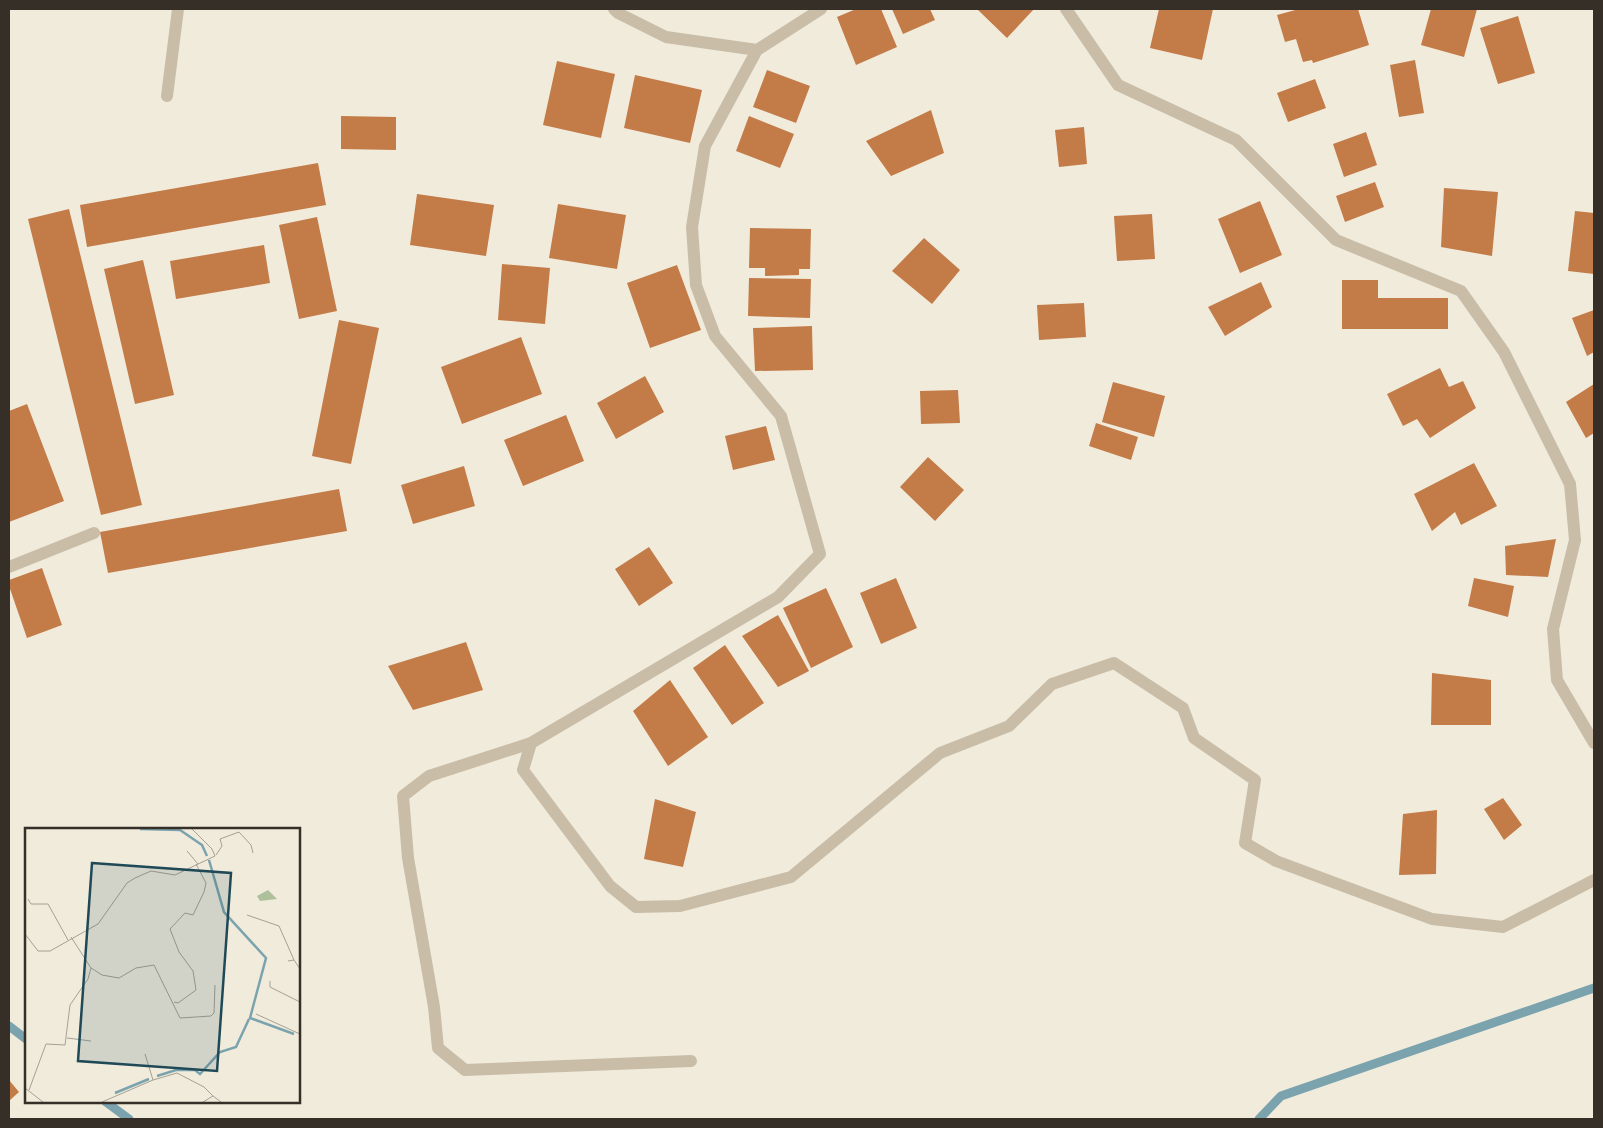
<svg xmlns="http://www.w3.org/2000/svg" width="1603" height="1128" viewBox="0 0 1603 1128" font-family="'Noto Sans',sans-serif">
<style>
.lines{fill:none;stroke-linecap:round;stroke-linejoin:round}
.stream{stroke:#7ba3ae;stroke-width:9}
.building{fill:#c37b48}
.minor{stroke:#c9bda8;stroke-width:12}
.inset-river{fill:none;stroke:#7ba3ae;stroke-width:2.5}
.inset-road{fill:none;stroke:#a6a094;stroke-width:1}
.view{fill:#1f4956;fill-opacity:0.15;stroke:#1f4956;stroke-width:2.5}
.inset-edge{fill:none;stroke:#362f28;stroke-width:2.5}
</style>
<rect width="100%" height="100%" fill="#f1ebdc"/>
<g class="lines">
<!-- stream -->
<path class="stream" d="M 9,1026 L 26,1039
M 106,1102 L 129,1119
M 1259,1119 L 1281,1096 L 1594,988"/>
</g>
<!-- building -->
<path class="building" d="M 856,9 L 881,9 L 897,47 L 856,65 L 837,17 Z
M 892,9 L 930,9 L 935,20 L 903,34 Z
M 979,9 L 1034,9 L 1007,38 L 978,10 Z
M 1159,9 L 1213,9 L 1202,60 L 1150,48 Z
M 1299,9 L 1358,9 L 1369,45 L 1313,63 L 1312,60 L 1303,62 L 1296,39 L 1285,42 L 1277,15 Z
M 1431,9 L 1477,9 L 1464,57 L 1421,45 Z
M 1518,16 L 1535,73 L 1498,84 L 1480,28 Z
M 1415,60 L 1424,113 L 1399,117 L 1390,65 Z
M 557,61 L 615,74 L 601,138 L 543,125 Z
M 767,70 L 810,86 L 796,123 L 753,107 Z
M 635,75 L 702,90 L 690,143 L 624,128 Z
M 1315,79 L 1326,108 L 1288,122 L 1277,93 Z
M 931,110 L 944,153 L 891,176 L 866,141 Z
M 341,116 L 396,117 L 396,150 L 341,149 Z
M 749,116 L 794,134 L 780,168 L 736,151 Z
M 1084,127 L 1087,164 L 1059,167 L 1055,130 Z
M 1366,132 L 1377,165 L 1344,177 L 1333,144 Z
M 318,163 L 326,205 L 87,247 L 80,205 Z
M 1375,182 L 1384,207 L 1345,222 L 1336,196 Z
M 1444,188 L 1498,192 L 1492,256 L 1441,247 Z
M 417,194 L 494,205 L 486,256 L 410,245 Z
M 1260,201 L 1282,255 L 1240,273 L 1218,219 Z
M 558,204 L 626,215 L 617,269 L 549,258 Z
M 69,209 L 142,505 L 101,515 L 28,219 Z
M 1575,211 L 1594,213 L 1594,274 L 1568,271 Z
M 1152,214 L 1155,259 L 1117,261 L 1114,216 Z
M 317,217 L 337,311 L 299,319 L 279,225 Z
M 750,228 L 811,229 L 810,269 L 799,269 L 799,275 L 765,276 L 765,268 L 749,268 Z
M 924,238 L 960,270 L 932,304 L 892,271 Z
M 264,245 L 270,283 L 176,299 L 170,261 Z
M 143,260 L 174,395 L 135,404 L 104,269 Z
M 502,264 L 550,268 L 545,324 L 498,320 Z
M 677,265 L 701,330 L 650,348 L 627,283 Z
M 749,278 L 811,279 L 810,318 L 748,316 Z
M 1342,280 L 1378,280 L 1378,298 L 1448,298 L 1448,329 L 1342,329 Z
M 1261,282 L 1272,307 L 1225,336 L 1208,307 Z
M 1084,303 L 1086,337 L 1039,340 L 1037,305 Z
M 1594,310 L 1594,352 L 1587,356 L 1572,318 Z
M 339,320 L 379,328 L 351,464 L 312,456 Z
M 812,326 L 813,370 L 755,371 L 753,328 Z
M 521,337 L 542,394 L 462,424 L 441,367 Z
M 1440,368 L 1449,387 L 1463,381 L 1476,408 L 1430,438 L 1417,419 L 1403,426 L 1387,394 Z
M 645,376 L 664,412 L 616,439 L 597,403 Z
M 1113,382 L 1165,396 L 1154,437 L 1102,422 Z
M 1594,384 L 1594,433 L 1586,438 L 1566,402 Z
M 958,390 L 960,423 L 921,424 L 920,391 Z
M 27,404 L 64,501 L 9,522 L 9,411 Z
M 566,415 L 584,461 L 523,486 L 504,440 Z
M 1096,423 L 1138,437 L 1131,460 L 1089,446 Z
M 766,426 L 775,460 L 733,470 L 725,436 Z
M 928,457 L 964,490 L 935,521 L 900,487 Z
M 1474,463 L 1497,506 L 1461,525 L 1455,512 L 1432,531 L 1414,494 Z
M 464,466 L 475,506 L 413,524 L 401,485 Z
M 339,489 L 347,531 L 108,573 L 100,532 Z
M 1556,539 L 1548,577 L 1506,575 L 1505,546 Z
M 649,547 L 673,583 L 639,606 L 615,569 Z
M 42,568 L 62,625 L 27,638 L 9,586 L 9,580 Z
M 896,578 L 917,628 L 881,644 L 860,593 Z
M 1474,578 L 1514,586 L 1508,617 L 1468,606 Z
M 826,588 L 853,647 L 811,668 L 783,608 Z
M 778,615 L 809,671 L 778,687 L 742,636 Z
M 466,642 L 483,690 L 413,710 L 388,666 Z
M 725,645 L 764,703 L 732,725 L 693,668 Z
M 1432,673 L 1491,680 L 1491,725 L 1431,725 Z
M 670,680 L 708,737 L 668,766 L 633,711 Z
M 1503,798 L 1522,825 L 1504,840 L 1484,809 Z
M 655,799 L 696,812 L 683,867 L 644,859 Z
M 1437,810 L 1436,874 L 1399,875 L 1403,814 Z
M 9,1080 L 19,1092 L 9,1101 Z"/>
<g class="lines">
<!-- minor -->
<path class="minor" d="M 614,9 L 618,13 L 666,37 L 757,50
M 1066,9 L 1118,85 L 1236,140 L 1336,240 L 1461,291 L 1504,352 L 1570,484 L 1575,540 L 1553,629 L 1557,680 L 1594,743
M 167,96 L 178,9
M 9,567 L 94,533
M 531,743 L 523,770 L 610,886 L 636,907 L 680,906 L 791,877 L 940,753 L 1009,726 L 1052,684 L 1114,663 L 1183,708 L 1194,738 L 1255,780 L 1245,843 L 1276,861 L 1432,919 L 1503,927 L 1594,880
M 691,1061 L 465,1070 L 438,1048 L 434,1007 L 408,858 L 403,796 L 429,776 L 531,743 L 778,597 L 820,554 L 781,416 L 715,336 L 696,285 L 692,227 L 705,146 L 757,50 L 821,9"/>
</g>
<!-- overview -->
<g transform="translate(25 828)">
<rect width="275" height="275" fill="#f1ebdc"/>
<path d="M 243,62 L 252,71 L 235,73 L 232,68 Z" fill="#aec09c"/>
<path class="inset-river" d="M 115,1 L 155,2 L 177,17 L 182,28M 184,32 L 199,84 L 241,130 L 225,190 L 269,206M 132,248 L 151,242 L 170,242 L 175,246 L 195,224 L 211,219 L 224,191M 90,265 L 124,251"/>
<path class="inset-road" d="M 162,23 L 173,36M 191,27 L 197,18 L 195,11 L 214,4 L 226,17 L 228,25M 3,71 L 6,76 L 23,76 L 43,112M 222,87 L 254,98 L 269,132M 0,106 L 13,123 L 25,123 L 73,96 L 102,55 L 110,50 L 126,43 L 150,47 L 190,28 L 187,21 L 167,1M 46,109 L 66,140 L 77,147 L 94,150 L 111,140 L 129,137 L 155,190 L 186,188 L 189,185 L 190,157M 263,133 L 269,132 L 275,141M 245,153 L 245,159 L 275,174M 149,174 L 153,175 L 171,162 L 168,143 L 154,124 L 145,101 L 160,85 L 168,87 L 179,64 L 181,55 L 171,36M 231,186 L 275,206M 42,210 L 66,213M 120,226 L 128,252M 0,260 L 18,274M 4,262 L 21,216 L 40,217 L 45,177 L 63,151 L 66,140M 77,274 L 128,252 L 152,245 L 179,259 L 188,268M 178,274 L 188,268 L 196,274"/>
<path class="view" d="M 67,35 L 206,45 L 192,243 L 53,233 Z"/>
<rect width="275" height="275" class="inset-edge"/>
</g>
<!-- border -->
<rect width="1603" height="1128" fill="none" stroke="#362f28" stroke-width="20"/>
</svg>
